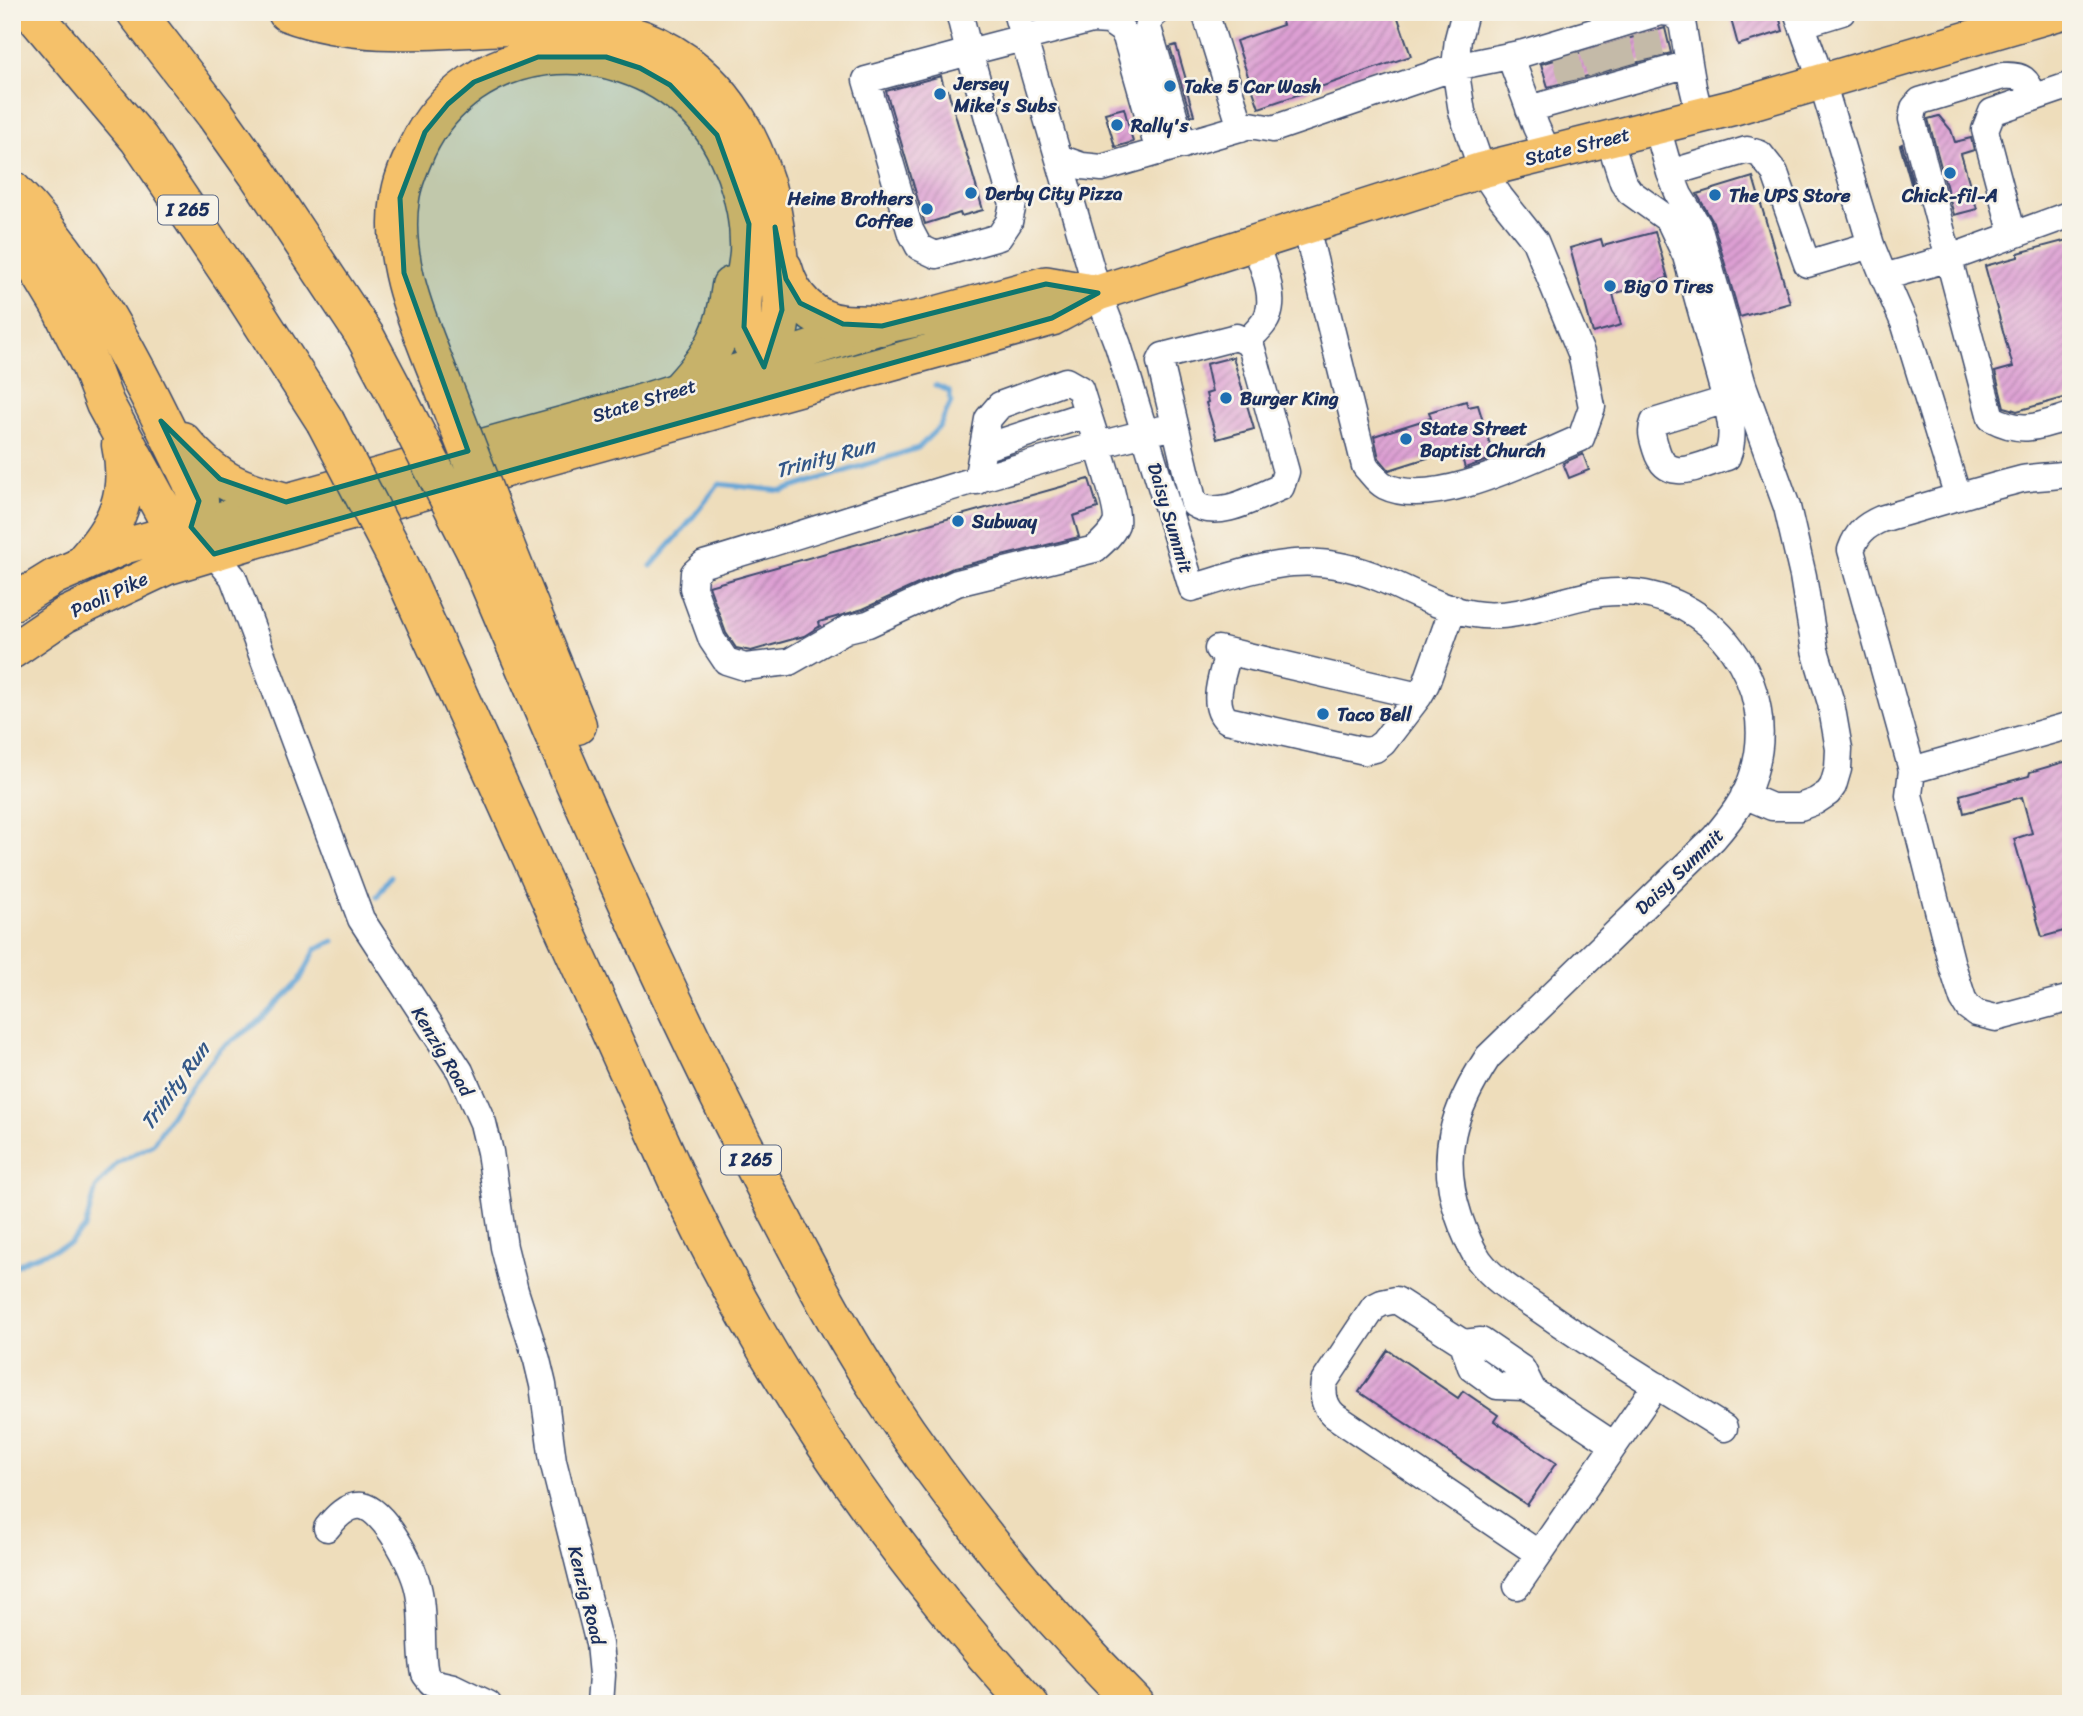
<svg xmlns="http://www.w3.org/2000/svg" width="2083" height="1716" viewBox="0 0 2083 1716" font-family="Sriracha,sans-serif">
<style>
.lines{fill:none;stroke-linecap:round;stroke-linejoin:round}
.stream{stroke:#63a4d6;stroke-width:5}
.building{fill:url(#building-hatch)}
.minor-tunnel{stroke:#c4baa8;stroke-width:26;stroke-dasharray:26 13;stroke-linecap:butt}
.minor-casing{stroke:#3b496c;stroke-width:29}
.major-casing{stroke:#3b496c;stroke-width:38}
.highway-casing{stroke:#3b496c;stroke-width:41}
.minor{stroke:#fff;stroke-width:26}
.major{stroke:#f5c16b;stroke-width:35}
.highway{stroke:#f5c16b;stroke-width:38}
.highway-bridge-casing{stroke:#3b496c;stroke-width:41;stroke-linecap:butt}
.highway-bridge{stroke:#f5c16b;stroke-width:38}
.marked{fill:#0f766e;fill-opacity:0.2;stroke:#0f766e;stroke-width:5;stroke-linejoin:round}
.poi-dot{fill:#1f6fb2;stroke:#f7f3e8;stroke-width:2.5}
.labels{text-anchor:middle;stroke-width:5;stroke-linejoin:round;paint-order:stroke}
.shield{fill:#f7f3e8;stroke:#5d6a87;stroke-width:2}
.shield-label{font-size:18px;font-weight:bold;fill:#1b2f5e}
.poi-label{font-size:19px;font-weight:bold;fill:#1b2f5e;stroke:#f7f3e8;text-anchor:start}
.street-label{font-size:19px;fill:#1b2f5e;stroke:#f7f3e8}
.water-label{font-size:21px;font-style:italic;fill:#345888;stroke:#f7f3e8}
</style>
<defs>
<pattern id="building-hatch" width="6" height="6" patternUnits="userSpaceOnUse" patternTransform="scale(1.75)"><rect width="6" height="6" fill="#dd9fd3"/><path d="M-1 1l2-2M0 6l6-6M5 7l2-2" fill="none" stroke="#b282ae"/></pattern>
</defs>
<rect width="100%" height="100%" fill="#f7f3e8"/>
<filter id="ink" filterUnits="userSpaceOnUse"><feTurbulence type="fractalNoise" baseFrequency=".0143" numOctaves="2"/><feDisplacementMap in="SourceGraphic" scale="14" xChannelSelector="R" yChannelSelector="G"/><feConvolveMatrix kernelMatrix="1 2 1 2 8 2 1 2 1" color-interpolation-filters="sRGB"/></filter>
<filter id="wash" filterUnits="userSpaceOnUse"><feTurbulence type="fractalNoise" baseFrequency=".00686" numOctaves="4" result="noise"/><feDisplacementMap in="SourceGraphic" scale="28" xChannelSelector="R" yChannelSelector="G"/><feGaussianBlur stdDeviation="1.57" result="paint"/><feColorMatrix in="noise" values="0 0 0 0 0 0 0 0 0 0 0 0 0 0 0 0 0 1.4 0 .05"/><feComposite in="paint" operator="in"/></filter>
<g filter="url(#wash)">
<rect width="100%" height="100%" fill="#edb"/>
<g class="lines">
<!-- stream -->
<path class="stream" d="M 651,566 L 682,531 L 719,484 L 782,491 L 918,448 L 940,426 L 951,402 L 949,391 L 935,385
M 377,896 L 391,876
M 12,1268 L 28,1259 L 69,1244 L 85,1228 L 96,1188 L 117,1163 L 153,1144 L 182,1097 L 220,1049 L 256,1024 L 300,980 L 316,949 L 334,941"/>
</g>
<g id="blocks">
<!-- building -->
<path class="building" d="M 1278,12 L 1396,12 L 1411,56 L 1259,108 L 1236,41 L 1283,25 Z
M 1729,12 L 1778,12 L 1783,31 L 1738,45 Z
M 1665,28 L 1671,53 L 1548,87 L 1541,64 Z
M 1176,45 L 1189,90 L 1187,91 L 1194,115 L 1191,116 L 1170,47 Z
M 941,76 L 945,91 L 948,90 L 983,210 L 961,216 L 960,213 L 925,224 L 886,91 Z
M 1124,108 L 1133,142 L 1115,147 L 1105,113 Z
M 1939,116 L 1951,130 L 1955,142 L 1971,138 L 1974,150 L 1961,154 L 1977,209 L 1954,215 L 1928,119 Z
M 1902,144 L 1917,198 L 1915,198 L 1900,145 Z
M 1753,177 L 1790,303 L 1740,317 L 1713,222 L 1697,194 Z
M 1655,232 L 1668,278 L 1613,294 L 1621,325 L 1593,333 L 1570,248 L 1601,239 L 1603,246 Z
M 2071,239 L 2071,396 L 2017,411 L 2008,408 L 2004,407 L 1995,372 L 2013,367 L 1985,266 L 2018,257 L 2018,253 Z
M 1233,357 L 1254,429 L 1217,439 L 1206,403 L 1208,402 L 1206,394 L 1212,392 L 1206,364 Z
M 1466,401 L 1468,407 L 1478,405 L 1494,458 L 1465,468 L 1459,448 L 1389,470 L 1379,458 L 1374,436 L 1431,418 L 1429,412 Z
M 1583,454 L 1589,470 L 1569,478 L 1563,463 Z
M 1089,479 L 1098,508 L 1073,516 L 1079,537 L 953,568 L 863,609 L 819,622 L 820,626 L 804,636 L 751,651 L 736,648 L 726,633 L 709,586 Z
M 2071,760 L 2071,929 L 2042,937 L 2014,839 L 2032,833 L 2022,797 L 1964,813 L 1960,795 L 2029,776 L 2030,772 Z
M 1388,1350 L 1458,1398 L 1463,1391 L 1498,1415 L 1494,1421 L 1556,1463 L 1527,1505 L 1359,1392 Z"/>
</g>
</g>
<g filter="url(#ink)">
<use href="#blocks" fill-opacity="0" stroke="#3b496c" stroke-width="2"/>
<g class="lines">
<!-- minor-tunnel -->
<path class="minor-tunnel" d="M 1646,33 L 1652,60
M 1617,41 L 1625,68
M 1592,48 L 1601,75
M 1566,55 L 1572,83"/>
<defs>
<path id="minor" d="M 959,12 L 969,52 L 1092,20 L 1109,21 L 1122,30 L 1126,37 L 1159,152
M 1016,12 L 1098,293 L 1118,345 L 1192,588 C 1263,566 1310,548 1382,579 C 1415,593 1446,612 1482,615 C 1528,619 1572,592 1618,592 C 1713,590 1782,685 1753,775 C 1746,799 1730,819 1714,838 L 1488,1057 C 1453,1111 1438,1154 1459,1217 C 1464,1232 1470,1247 1479,1260 C 1496,1283 1522,1297 1545,1313 C 1603,1354 1664,1390 1724,1428
M 1157,12 L 1150,18 L 1148,28 L 1183,145
M 1203,12 L 1206,15 L 1241,128
M 1661,12 L 1672,13 L 1682,22 L 1693,87 L 1700,116
M 1797,12 L 1822,82 L 1871,245 L 1884,277 L 1950,258 L 2071,214
M 1803,24 L 1842,12
M 969,52 L 1013,204 L 1009,222 L 999,237 L 936,255 L 919,247 L 910,230 L 866,80 Z
M 1510,56 L 1536,127 L 1548,153
M 2034,97 C 2026,79 2024,75 2003,76 L 1920,101 L 1914,108 L 1912,119 L 1991,418 C 2023,435 2039,426 2071,416
M 1529,109 L 1689,64
M 1657,127 L 1670,173 L 1747,150 L 1760,154 L 1775,173 L 1807,264 L 1871,245
M 1609,138 L 1623,182 L 1630,192 L 1669,220 L 1686,256 L 1726,400 C 1731,420 1735,438 1727,457 C 1699,465 1667,486 1656,449 C 1653,439 1650,432 1654,422 L 1726,400
M 1059,158 L 1082,166 L 1102,168 L 1250,125 L 1273,129 L 1455,67 L 1524,53 L 1660,12
M 1670,173 L 1679,195 L 1698,226 L 1743,385 L 1787,507 L 1803,576 L 1815,650 L 1831,703 L 1839,749 L 1838,769 L 1833,786 L 1828,793 L 1816,801 L 1800,807 L 1772,807 L 1744,795
M 1306,227 L 1365,466 C 1371,472 1377,482 1385,486 C 1434,510 1533,458 1581,438 L 1592,407 L 1581,353 L 1535,241 L 1500,197 L 1482,170 L 1462,112 L 1455,67 L 1458,39 L 1465,12
M 2013,235 L 1985,130 L 1992,112 L 2071,85
M 1884,277 L 1905,325 L 1958,497
M 1236,337 L 1247,342 L 1252,349 L 1286,472 L 1281,487 C 1256,497 1219,520 1194,504 L 1160,362 L 1163,356 Z
M 1247,342 C 1253,334 1265,325 1268,315 C 1276,294 1261,263 1255,243
M 983,448 L 1087,414
M 2071,473 C 2055,477 2038,476 2022,479 C 1975,491 1928,506 1881,519 C 1865,526 1857,533 1851,550 L 1912,770 L 1909,795 L 1952,965 L 1963,999 L 1968,1007 L 1976,1013 L 1996,1018 L 2071,998
M 977,481 L 988,419 L 1000,405 L 1066,381 L 1080,389 C 1086,411 1121,509 1116,524 C 1112,534 1103,542 1095,549 L 957,583 L 868,624 L 847,629 L 789,662 L 745,667 L 726,661 L 712,640 L 693,588 L 694,573 L 704,564 C 859,517 1016,463 1175,426
M 214,554 L 233,577 L 361,919 L 460,1071 L 483,1123 L 490,1152 L 504,1247 L 515,1291 L 537,1360 L 543,1385 L 553,1461 L 599,1644 L 602,1675 L 600,1704
M 1218,649 L 1419,696 L 1426,684 L 1453,608
M 1228,652 C 1224,672 1209,704 1227,720 L 1365,751 L 1375,749 L 1383,743 L 1419,696
M 1912,770 L 2071,725
M 1463,1343 L 1481,1341 L 1522,1369 L 1533,1391
M 327,1528 C 335,1518 347,1504 362,1506 C 385,1510 413,1566 418,1588 C 425,1616 419,1646 425,1674 L 431,1682 L 453,1687 L 488,1704
M 1539,1554 L 1335,1416 C 1324,1407 1322,1395 1324,1382 L 1374,1307 L 1382,1303 L 1396,1300 L 1463,1343 L 1471,1367 L 1497,1386 L 1524,1387 L 1533,1391 L 1614,1445
M 1517,1586 L 1656,1385"/>
<path id="major" d="M 12,603 L 54,577 L 125,546 L 632,405 L 882,326 L 925,317 L 1046,284 L 1098,293
M 12,651 L 65,615 L 167,567 L 320,521 L 1052,318 L 1098,293 L 1482,170 L 1735,107 L 2061,12"/>
<path id="highway" d="M 32,12 L 139,139 L 243,293 L 325,421
M 136,12 L 215,114 L 257,173 L 365,336 L 394,391
M 287,12 C 381,47 479,20 576,26 C 676,32 736,91 765,183 C 775,216 786,297 779,330 C 777,341 770,353 765,364
M 12,190 C 92,272 141,378 191,480 L 199,501 L 191,527 L 165,514 L 105,404 L 90,365 L 59,304 L 41,274 L 12,236
M 783,268 C 790,296 813,322 844,324 C 858,325 867,324 882,326
M 440,378 C 418,322 390,260 400,198 C 402,181 410,164 417,148 C 469,39 612,26 695,107 C 731,142 751,204 749,253 C 747,276 738,304 745,327 C 748,340 758,353 765,364
M 681,389 C 713,354 725,334 731,286
M 182,441 C 216,481 237,489 286,502
M 505,545 L 577,725
M 476,552 C 565,762 654,973 759,1175 C 797,1249 835,1323 880,1392 C 954,1505 1040,1609 1135,1704
M 396,557 L 686,1199 C 775,1384 890,1552 1029,1704
M 84,562 C 117,526 132,494 121,445"/>
</defs>
<!-- minor casing -->
<use href="#minor" class="minor-casing"/>
<!-- major casing -->
<use href="#major" class="major-casing"/>
<!-- highway casing -->
<use href="#highway" class="highway-casing"/>
<!-- minor -->
<use href="#minor" class="minor"/>
<!-- major -->
<use href="#major" class="major"/>
<!-- highway -->
<use href="#highway" class="highway"/>
<defs>
<path id="highway-bridge" d="M 440,378 L 505,545
M 394,391 L 476,552
M 325,421 L 396,557"/>
</defs>
<!-- highway-bridge casing -->
<use href="#highway-bridge" class="highway-bridge-casing"/>
<!-- highway-bridge -->
<use href="#highway-bridge" class="highway-bridge"/>
</g>
</g>
<!-- marked area -->
<path class="marked" d="M 538,57 L 606,57 L 640,68 L 670,85 L 717,135 L 749,224 L 744,327 L 764,367 L 782,310 L 775,227 L 786,279 L 800,303 L 843,324 L 882,326 L 1046,284 L 1098,293 L 1052,318 L 214,554 L 191,527 L 199,501 L 161,421 L 220,479 L 286,502 L 468,451 L 404,273 L 400,198 L 425,132 L 448,104 L 474,82 Z"/>
<!-- markers -->
<g class="poi-dot">
<circle cx="1170" cy="86" r="7"/>
<circle cx="940" cy="94" r="7"/>
<circle cx="1117" cy="125" r="7"/>
<circle cx="1950" cy="173" r="7"/>
<circle cx="971" cy="193" r="7"/>
<circle cx="1715" cy="195" r="7"/>
<circle cx="927" cy="209" r="7"/>
<circle cx="1610" cy="286" r="7"/>
<circle cx="1226" cy="398" r="7"/>
<circle cx="1406" cy="439" r="7"/>
<circle cx="958" cy="521" r="7"/>
<circle cx="1323" cy="714" r="7"/>
</g>
<g class="labels">
<!-- shield labels -->
<g class="shield">
<rect x="158" y="195.5" width="60" height="29" rx="5"/>
<rect x="721" y="1145.5" width="60" height="29" rx="5"/>
</g>
<g class="shield-label">
<text x="188" y="216">I 265</text>
<text x="751" y="1166">I 265</text>
</g>
<!-- poi labels -->
<g class="poi-label">
<text x="954" y="90">Jersey<tspan x="954" dy="22">Mike's Subs</tspan></text>
<text x="1184" y="93">Take 5 Car Wash</text>
<text x="1131" y="132">Rally's</text>
<text x="985" y="200">Derby City Pizza</text>
<text x="1729" y="202">The UPS Store</text>
<text x="1950" y="202" text-anchor="middle">Chick-fil-A</text>
<text x="913" y="205" text-anchor="end">Heine Brothers<tspan x="913" dy="22">Coffee</tspan></text>
<text x="1624" y="293">Big O Tires</text>
<text x="1240" y="405">Burger King</text>
<text x="1420" y="435">State Street<tspan x="1420" dy="22">Baptist Church</tspan></text>
<text x="972" y="528">Subway</text>
<text x="1337" y="721">Taco Bell</text>
</g>
<!-- street labels -->
<g class="street-label">
<text transform="translate(1577 146) rotate(-14)" y="7">State Street</text>
<text transform="translate(644 400) rotate(-17)" y="7">State Street</text>
<text transform="translate(1171 518) rotate(73)" y="7">Daisy Summit</text>
<text transform="translate(109 594) rotate(-25)" y="7">Paoli Pike</text>
<text transform="translate(1679 871) rotate(-44)" y="7">Daisy Summit</text>
<text transform="translate(443 1051) rotate(59)" y="7">Kenzig Road</text>
<text transform="translate(587 1595) rotate(76)" y="7">Kenzig Road</text>
</g>
<!-- water labels -->
<g class="water-label">
<text transform="translate(825 458) rotate(-15)" y="7">Trinity Run</text>
<text transform="translate(175 1086) rotate(-54)" y="7">Trinity Run</text>
</g>
</g>
<!-- margin -->
<rect width="2083" height="1716" fill="none" stroke="#f7f3e8" stroke-width="42"/>
</svg>
